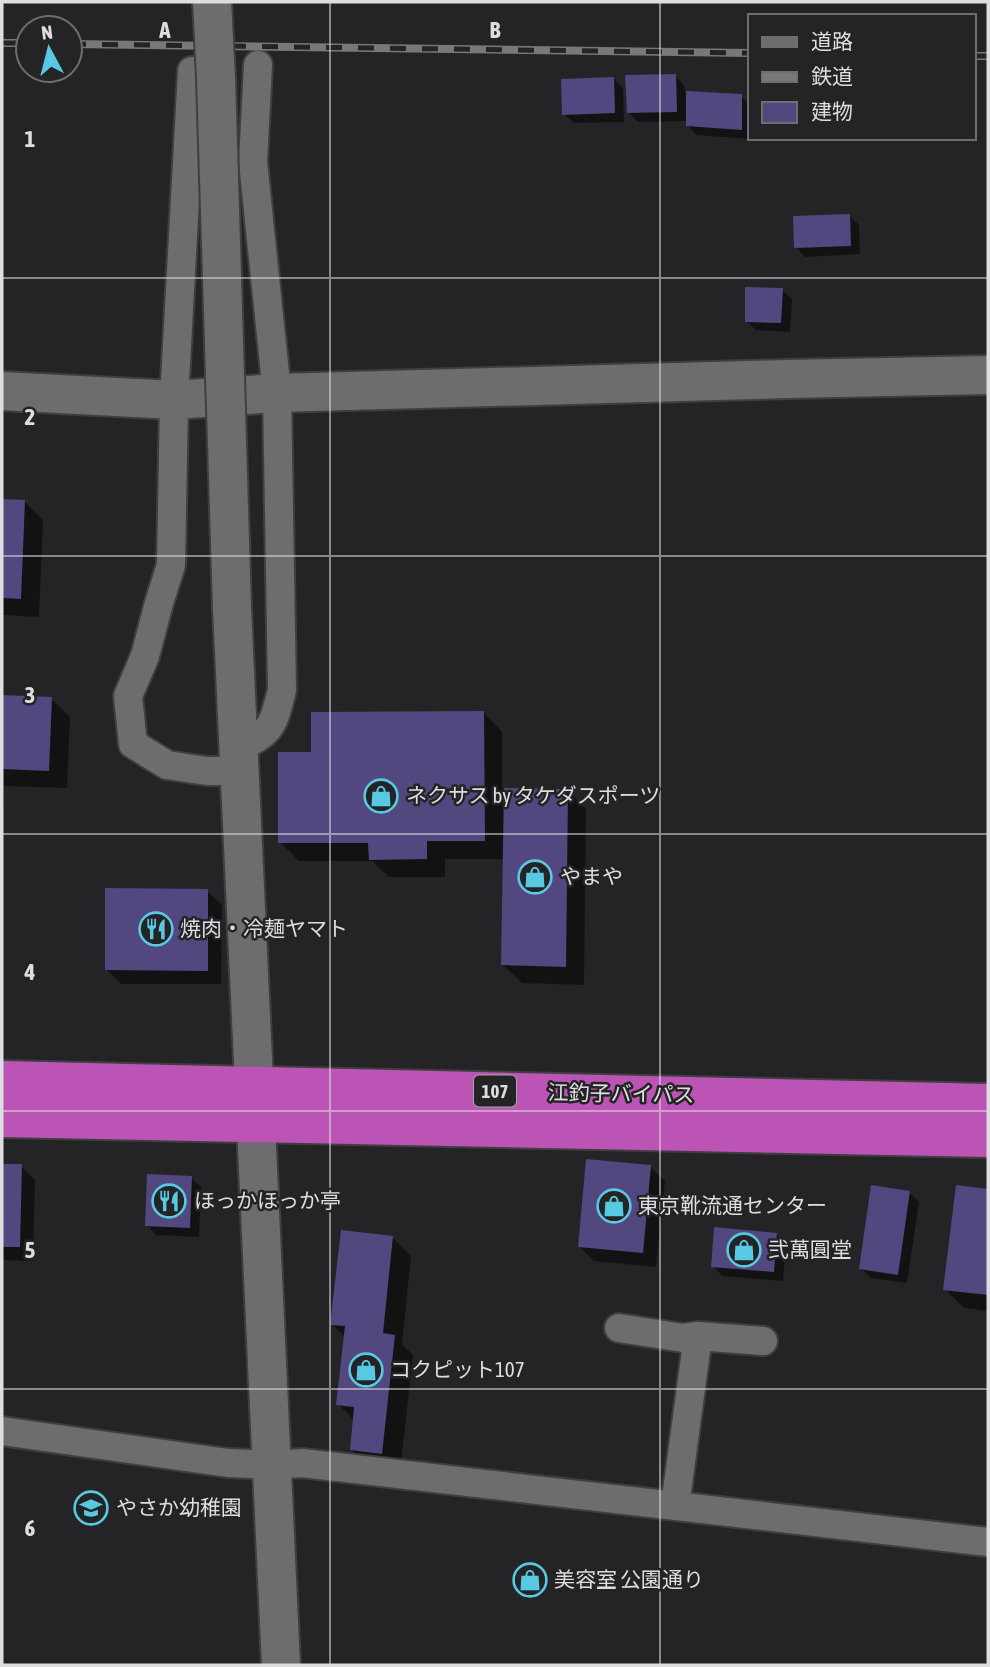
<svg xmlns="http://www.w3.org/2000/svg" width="990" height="1667" viewBox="0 0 990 1667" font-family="'Asap Condensed','Noto Sans JP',sans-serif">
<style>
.shadow{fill:#0007}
.building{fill:#534780}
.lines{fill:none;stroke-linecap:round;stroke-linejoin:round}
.street-casing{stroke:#3f3e40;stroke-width:32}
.secondary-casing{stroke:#3f3e40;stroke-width:42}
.highway-casing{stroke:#3f3e40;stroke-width:42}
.street{stroke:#6e6c6f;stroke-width:28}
.secondary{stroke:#6e6c6f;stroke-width:38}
.highway{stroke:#bb54b5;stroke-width:38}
.rail-casing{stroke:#787779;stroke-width:8}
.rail{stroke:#242325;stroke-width:5;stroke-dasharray:16;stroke-linecap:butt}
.secondary-bridge-casing{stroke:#3f3e40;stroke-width:42;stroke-linecap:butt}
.secondary-bridge{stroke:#6e6c6f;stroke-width:38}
.grid{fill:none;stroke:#dedddf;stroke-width:2;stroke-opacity:0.55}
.labels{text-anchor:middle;stroke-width:5;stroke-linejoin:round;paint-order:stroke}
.shield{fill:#242325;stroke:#a6a5a7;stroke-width:2}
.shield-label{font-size:19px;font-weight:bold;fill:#dedddf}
.poi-label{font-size:21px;fill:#dedddf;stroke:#242325;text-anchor:start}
.street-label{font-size:21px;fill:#dedddf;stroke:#242325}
.grid-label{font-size:23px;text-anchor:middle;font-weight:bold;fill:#dedddf;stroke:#242325;stroke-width:5;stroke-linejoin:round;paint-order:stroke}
</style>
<rect width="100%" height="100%" fill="#242325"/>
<!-- shadow -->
<path class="shadow" d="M 675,76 L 684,85 L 685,93 L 741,96 L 750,105 L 751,139 L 697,135 L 687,125 L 687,121 L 638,122 L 628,112 Z
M 613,78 L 623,88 L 624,122 L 574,123 L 564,114 Z
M 849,215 L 859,225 L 860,254 L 805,257 L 796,247 Z
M 782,290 L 792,299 L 790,332 L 756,330 L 746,321 Z
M 2,501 L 24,501 L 43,520 L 39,617 L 2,615 Z
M 2,697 L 51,699 L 70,717 L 67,788 L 4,786 L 2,844 Z
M 484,713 L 502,732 L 502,790 L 568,791 L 586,809 L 584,985 L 522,983 L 503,965 L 505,859 L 445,859 L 445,877 L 389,877 L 372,861 L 299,861 L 280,842 L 313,753 Z
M 207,891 L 222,905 L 221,984 L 121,984 L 106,969 Z
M 2,1166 L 21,1166 L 35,1180 L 33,1261 L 2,1260 Z
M 650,1167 L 665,1181 L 656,1267 L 594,1261 L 580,1247 Z
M 191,1178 L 201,1187 L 199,1237 L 156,1235 L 147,1225 Z
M 957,1187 L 988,1191 L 988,1311 L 964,1308 L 945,1289 Z
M 909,1192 L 919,1202 L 907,1283 L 871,1278 L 861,1269 Z
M 776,1234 L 786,1244 L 783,1281 L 722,1276 L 713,1266 Z
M 392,1237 L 411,1256 L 402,1344 L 413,1355 L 400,1472 L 370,1468 L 352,1450 L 355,1421 L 338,1404 L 345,1337 L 332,1324 Z"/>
<!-- building -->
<path class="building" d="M 676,74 L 677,112 L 627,113 L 625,75 Z
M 614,77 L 615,113 L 562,115 L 561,79 Z
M 686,91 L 742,94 L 742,130 L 686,126 Z
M 850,214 L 851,246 L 794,248 L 793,216 Z
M 745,287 L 783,288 L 781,323 L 745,322 Z
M 2,499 L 25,500 L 21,599 L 2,598 Z
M 2,695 L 52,697 L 49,771 L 2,769 Z
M 484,711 L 485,841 L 427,841 L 427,859 L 369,860 L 368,843 L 278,843 L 278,752 L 311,752 L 311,712 Z
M 504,788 L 568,789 L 566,967 L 501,965 Z
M 105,888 L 208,889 L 208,971 L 105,970 Z
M 586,1159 L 651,1165 L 643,1253 L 578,1247 Z
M 2,1164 L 22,1164 L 20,1247 L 2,1247 Z
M 147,1174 L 192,1176 L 190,1228 L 145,1226 Z
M 871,1185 L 910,1191 L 898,1275 L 859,1269 Z
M 956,1185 L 988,1189 L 988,1295 L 943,1290 Z
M 714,1227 L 777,1233 L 774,1272 L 711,1267 Z
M 341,1230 L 393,1236 L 383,1333 L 395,1335 L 382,1454 L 350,1450 L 354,1407 L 336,1405 L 345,1326 L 330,1325 Z"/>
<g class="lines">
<defs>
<path id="street" d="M 192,71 L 174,400 L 171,565 L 159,603 L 145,656 L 128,696 L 133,744 L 167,765 L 207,771 L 240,771
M 238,748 C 273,732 273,725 282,690 L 277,393 L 253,162 L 258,65
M 619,1328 L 683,1338 L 698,1336 L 763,1341
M 2,1431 L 228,1463 L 272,1465 L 302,1463 L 988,1542
M 675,1506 L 698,1336"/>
<path id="secondary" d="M 2,391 L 174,400 L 277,393 L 787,379 L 988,375
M 232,608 L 281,1665"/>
<path id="highway" d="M 2,1080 L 988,1103
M 2,1118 L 988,1138"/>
</defs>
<!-- street casing -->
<use href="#street" class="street-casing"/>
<!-- secondary casing -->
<use href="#secondary" class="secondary-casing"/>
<!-- highway casing -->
<use href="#highway" class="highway-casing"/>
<!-- street -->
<use href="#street" class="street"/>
<!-- secondary -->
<use href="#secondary" class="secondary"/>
<!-- highway -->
<use href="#highway" class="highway"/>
<defs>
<path id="rail" d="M 2,43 L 28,43
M 70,44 L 750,53
M 974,56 L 988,56"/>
</defs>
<!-- rail casing -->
<use href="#rail" class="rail-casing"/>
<!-- rail -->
<use href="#rail" class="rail"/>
<defs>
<path id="secondary-bridge" d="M 212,2 L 216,78 L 232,608"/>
</defs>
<!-- secondary-bridge casing -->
<use href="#secondary-bridge" class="secondary-bridge-casing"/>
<!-- secondary-bridge -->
<use href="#secondary-bridge" class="secondary-bridge"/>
</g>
<!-- grid -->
<path class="grid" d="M 330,2 L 330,1665M 660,2 L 660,1665M 2,278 L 988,278M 2,556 L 988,556M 2,834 L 988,834M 2,1111 L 988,1111M 2,1389 L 988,1389"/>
<!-- icons -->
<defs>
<symbol id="shop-ring" viewBox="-11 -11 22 22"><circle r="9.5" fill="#242325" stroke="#57c9e2" stroke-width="1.5"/><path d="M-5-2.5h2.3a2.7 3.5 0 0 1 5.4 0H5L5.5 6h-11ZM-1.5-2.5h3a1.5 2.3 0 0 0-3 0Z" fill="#57c9e2"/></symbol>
<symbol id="restaurant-ring" viewBox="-11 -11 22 22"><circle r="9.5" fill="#242325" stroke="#57c9e2" stroke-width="1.5"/><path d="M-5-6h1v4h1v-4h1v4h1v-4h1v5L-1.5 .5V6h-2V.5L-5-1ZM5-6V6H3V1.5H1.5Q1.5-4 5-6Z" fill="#57c9e2"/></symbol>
<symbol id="school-ring" viewBox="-11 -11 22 22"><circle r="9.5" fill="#242325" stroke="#57c9e2" stroke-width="1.5"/><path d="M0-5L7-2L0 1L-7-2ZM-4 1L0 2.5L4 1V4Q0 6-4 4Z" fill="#57c9e2"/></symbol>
</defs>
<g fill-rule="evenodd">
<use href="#shop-ring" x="362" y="777" width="38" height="38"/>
<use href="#shop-ring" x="516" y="858" width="38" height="38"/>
<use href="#restaurant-ring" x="137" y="910" width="38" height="38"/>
<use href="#restaurant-ring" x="150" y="1182" width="38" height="38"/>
<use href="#shop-ring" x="595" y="1187" width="38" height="38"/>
<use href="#shop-ring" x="725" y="1231" width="38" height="38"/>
<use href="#shop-ring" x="347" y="1351" width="38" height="38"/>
<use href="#school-ring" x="72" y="1489" width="38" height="38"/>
<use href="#shop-ring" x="511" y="1561" width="38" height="38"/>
</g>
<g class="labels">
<!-- shield labels -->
<rect class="shield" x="474" y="1075.5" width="42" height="31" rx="5"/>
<g class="shield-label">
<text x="495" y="1098">107</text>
</g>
<!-- poi labels -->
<g class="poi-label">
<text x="406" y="803">ネクサス by タケダスポーツ</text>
<text x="560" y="884">やまや</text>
<text x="180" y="936">焼肉・冷麺ヤマト</text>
<text x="194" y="1208">ほっかほっか亭</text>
<text x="638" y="1213">東京靴流通センター</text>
<text x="768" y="1257">弐萬圓堂</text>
<text x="390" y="1377">コクピット107</text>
<text x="116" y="1515">やさか幼稚園</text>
<text x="554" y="1587">美容室 公園通り</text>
</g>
<!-- street labels -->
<g class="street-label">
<text transform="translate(621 1094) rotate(1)" y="7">江釣子バイパス</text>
</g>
</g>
<g class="grid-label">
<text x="165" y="38">A</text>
<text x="495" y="38">B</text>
<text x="30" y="147">1</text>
<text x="30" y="425">2</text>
<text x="30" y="703">3</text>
<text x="30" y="980">4</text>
<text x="30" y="1258">5</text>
<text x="30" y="1536">6</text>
</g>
<!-- border -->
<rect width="990" height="1667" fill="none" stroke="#dedddf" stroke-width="7"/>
<!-- legend -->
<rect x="748" y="14" width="228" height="126" fill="#242325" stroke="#6e6d6f" stroke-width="2"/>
<rect x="762" y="37" width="35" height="10" fill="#6e6c6f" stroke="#6e6d6f" stroke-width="2"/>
<text x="811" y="49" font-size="21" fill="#dedddf">道路</text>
<rect x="762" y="72" width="35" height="10" fill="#787779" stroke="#6e6d6f" stroke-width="2"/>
<text x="811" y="84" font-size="21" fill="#dedddf">鉄道</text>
<rect x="762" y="102" width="35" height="21" fill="#534780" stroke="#6e6d6f" stroke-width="2"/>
<text x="811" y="119" font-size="21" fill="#dedddf">建物</text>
<!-- north arrow -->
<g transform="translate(49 49) rotate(353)"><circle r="33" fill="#242325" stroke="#6e6d6f" stroke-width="2"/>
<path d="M0-5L12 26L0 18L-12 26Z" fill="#57c9e2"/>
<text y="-10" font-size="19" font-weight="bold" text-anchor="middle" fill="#dedddf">N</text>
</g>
</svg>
